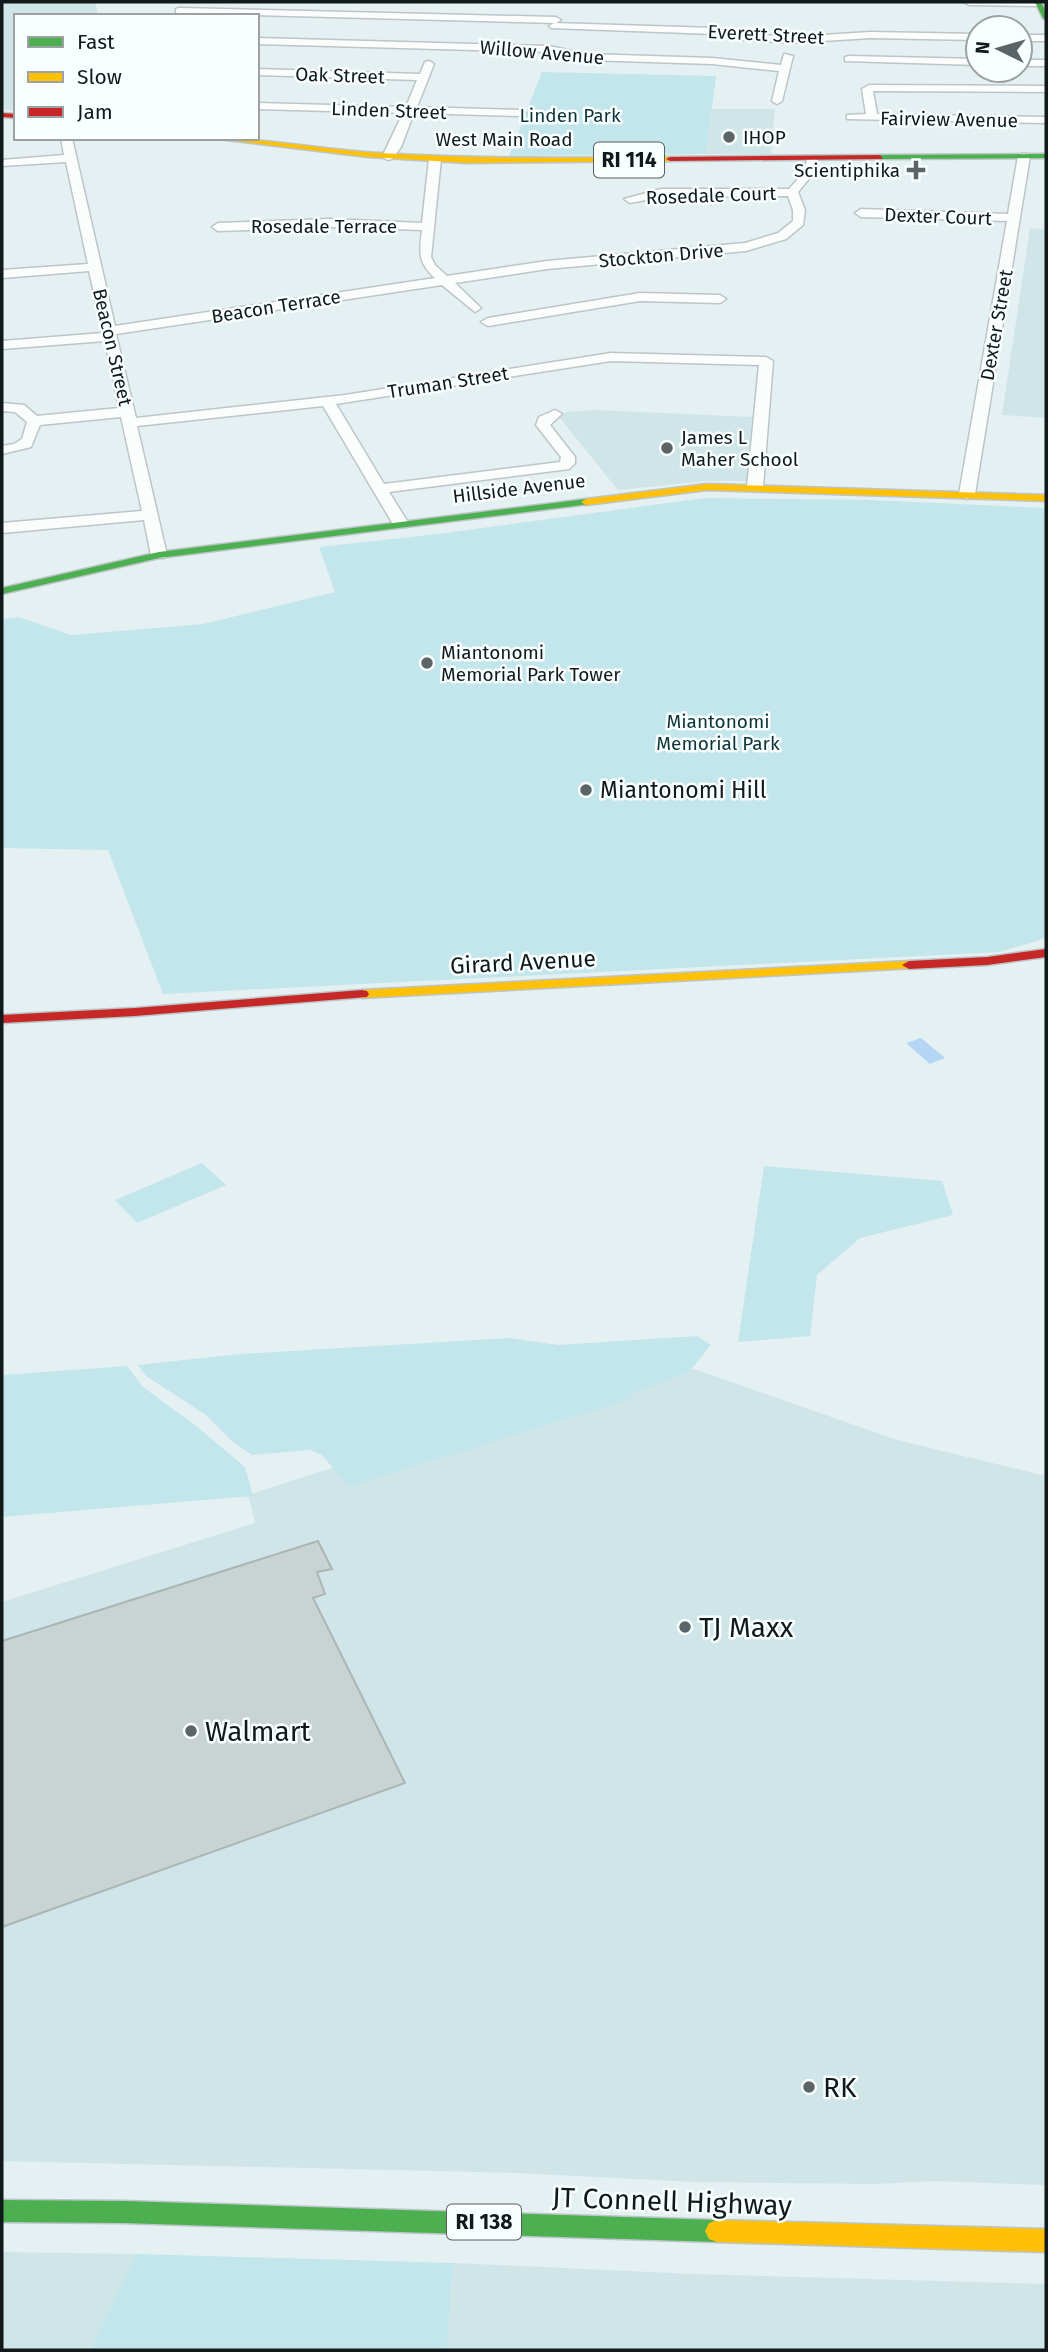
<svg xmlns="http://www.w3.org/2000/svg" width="1048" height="2352" viewBox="0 0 1048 2352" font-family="'Fira Sans',sans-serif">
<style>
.built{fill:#cfe5e8}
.green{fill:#c2e6ec}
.water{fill:#b5d5f5}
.building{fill:#c9d3d3;stroke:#abb5b5;stroke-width:2}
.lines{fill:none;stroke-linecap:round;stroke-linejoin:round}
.street-casing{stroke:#bcc5c7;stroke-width:3}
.fast-casing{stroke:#bcc5c7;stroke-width:3}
.slow-casing{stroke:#bcc5c7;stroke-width:3}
.jam-casing{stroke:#bcc5c7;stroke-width:3}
.street{fill:#fbfdfd;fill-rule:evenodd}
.fast{fill:#4caf50;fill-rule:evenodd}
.slow{fill:#ffc107;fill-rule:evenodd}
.jam{fill:#c62828;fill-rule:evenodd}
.poi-dot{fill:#5b6466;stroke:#f9fefe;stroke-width:2.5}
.labels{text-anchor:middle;stroke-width:5;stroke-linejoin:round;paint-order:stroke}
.far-street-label{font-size:19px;fill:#11191a;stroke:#f9fefe}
.far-park-label{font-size:19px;fill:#0d3339;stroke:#f9fefe}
.far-poi-label{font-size:19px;fill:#11191a;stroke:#f9fefe;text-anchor:start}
.shield{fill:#f9fefe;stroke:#575e5e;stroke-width:2}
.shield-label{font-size:21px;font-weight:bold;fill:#11191a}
.poi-label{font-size:23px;fill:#11191a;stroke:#f9fefe;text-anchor:start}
.street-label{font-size:23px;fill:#11191a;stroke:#f9fefe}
.near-poi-label{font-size:28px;fill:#11191a;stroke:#f9fefe;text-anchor:start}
.near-street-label{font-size:28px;fill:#11191a;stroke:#f9fefe}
</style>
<rect width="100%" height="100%" fill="#e4f0f2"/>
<!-- built -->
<path class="built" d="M 2,2 L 95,2 L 98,14 L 16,16 L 16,111 L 2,109 Z
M 712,109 L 775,109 L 771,154 L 706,154 Z
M 1030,228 L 1046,229 L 1046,418 L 1002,415 Z
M 595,410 L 752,417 L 747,481 L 707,481 L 618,490 L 559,417 L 567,412 Z
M 668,1360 L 897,1440 L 1046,1476 L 1046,2185 L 937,2181 L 875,2184 L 696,2182 L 517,2173 L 2,2161 L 2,1602 L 255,1523 L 248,1495 Z
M 2,2252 L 136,2254 L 90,2350 L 2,2350 Z
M 453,2263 L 694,2274 L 1046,2284 L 1046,2350 L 447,2350 Z"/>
<!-- green -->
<path class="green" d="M 542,72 L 716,76 L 706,154 L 509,156 Z
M 705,498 L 869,500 L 1046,508 L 1046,938 L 999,952 L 163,994 L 108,850 L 2,848 L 2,619 L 19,617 L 71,635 L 203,624 L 335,592 L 319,547 L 438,534 Z
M 202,1163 L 226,1185 L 137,1223 L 115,1200 Z
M 764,1166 L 942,1181 L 953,1215 L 860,1238 L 817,1275 L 810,1336 L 738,1342 Z
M 697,1336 L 711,1345 L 688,1373 L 634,1392 L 630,1399 L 349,1487 L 322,1455 L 310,1450 L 252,1455 L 233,1442 L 206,1415 L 146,1376 L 138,1365 L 240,1354 L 509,1338 L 558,1345 Z
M 127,1366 L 143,1387 L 195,1425 L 245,1467 L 253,1496 L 2,1517 L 2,1375 Z
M 136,2254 L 453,2263 L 447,2350 L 90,2350 Z"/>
<!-- water -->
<path class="water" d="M 921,1038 L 945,1058 L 930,1064 L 906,1043 Z"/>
<!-- building -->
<path class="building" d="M 318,1541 L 332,1569 L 317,1572 L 325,1594 L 313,1598 L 405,1783 L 2,1927 L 2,1641 Z"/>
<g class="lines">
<defs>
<path id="street" d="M 964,2 L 1043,2 L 1044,3 L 1039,6 L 969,5 Z
M 179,8 L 556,17 L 561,20 L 556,23 L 176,13 L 176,9 Z
M 554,23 L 714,28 L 745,34 L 791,37 L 870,32 L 978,34 L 978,40 L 870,38 L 791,43 L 745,40 L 714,34 L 551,28 L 549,26 Z
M 1020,35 L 1046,35 L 1046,41 L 1020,41 Z
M 257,38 L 549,46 L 587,54 L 712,58 L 781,65 L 784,54 L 793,56 L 782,101 L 777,104 L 772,101 L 779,71 L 712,64 L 587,60 L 549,52 L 257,44 Z
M 849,56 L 978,59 L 978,65 L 845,61 L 845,57 Z
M 1020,60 L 1046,60 L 1046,66 L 1020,66 Z
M 429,61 L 434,64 L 417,107 L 521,110 L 526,113 L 521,116 L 414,113 L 401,147 L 392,159 L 388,160 L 382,157 L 403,113 L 257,109 L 257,103 L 406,107 L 417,80 L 257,75 L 257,69 L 420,74 L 425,62 Z
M 869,85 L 1046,86 L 1046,92 L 873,91 L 877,114 L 1046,117 L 1046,123 L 847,119 L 847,115 L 866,114 L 862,89 Z
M 61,138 L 72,138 L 115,326 L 435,278 C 418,263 419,252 422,230 L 329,227 L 218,231 L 212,227 L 218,223 L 329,219 L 422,223 L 429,159 L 435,156 L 441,159 L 431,257 L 435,265 L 447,276 L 547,261 L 745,243 L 778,233 L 793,221 L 793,210 L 788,196 L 661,197 L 630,203 L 624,199 L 661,189 L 789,189 L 804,172 L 808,156 L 816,156 L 817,169 L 798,192 L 805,210 L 803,225 L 786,239 L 746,251 L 547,269 L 455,283 L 481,308 L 475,312 L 442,285 L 116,334 L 136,418 L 345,395 L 611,353 L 766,357 L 773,361 L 763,487 L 755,492 L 747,487 L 759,365 L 611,361 L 336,404 L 384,484 L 560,462 L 561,457 L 536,425 L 539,417 L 555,410 L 562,414 L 550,425 L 575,457 L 575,463 L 569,469 L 389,492 L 409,524 L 406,527 L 396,527 L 393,524 L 323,406 L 137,426 L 167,555 L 165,558 L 153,558 L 151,555 L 144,520 L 2,533 L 2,523 L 142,511 L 121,417 L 40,425 L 31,447 L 2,454 L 2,446 L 14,444 L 22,439 L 27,422 L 15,412 L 2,411 L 2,403 L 24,405 L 37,416 L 119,408 L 105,341 L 2,349 L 2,341 L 103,333 L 89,271 L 2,278 L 2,270 L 88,264 L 66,162 L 2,166 L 2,160 L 64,155 Z
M 1024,153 L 1030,156 L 975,494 L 967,499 L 959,494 L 1007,221 L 861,217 L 855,213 L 861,209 L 1008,214 L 1018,156 Z
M 640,293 L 720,295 L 726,299 L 720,303 L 640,301 L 488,326 L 481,322 L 488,318 Z"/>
<path id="fast" d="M 1035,2 L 1041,2 L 1046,12 L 1046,20 L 1043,18 Z
M 1046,154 L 1046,158 L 880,159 L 876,157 L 880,155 Z
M 586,499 L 591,502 L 590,504 L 159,558 L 2,594 L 2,588 L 159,552 Z
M 2,2200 L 123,2201 L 717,2220 L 725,2223 L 729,2231 L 725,2239 L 717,2242 L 123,2223 L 2,2222 Z"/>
<path id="slow" d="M 210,138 C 268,138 324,150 381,153 C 477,159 573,158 670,157 L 674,159 L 670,161 L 468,163 L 368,157 Z
M 707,484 L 1046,495 L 1046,501 L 707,490 L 586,505 L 581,502 L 586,499 Z
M 909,961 L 914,962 L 916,965 L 914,968 L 362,998 L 355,994 L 362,990 Z
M 717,2220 L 1046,2229 L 1046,2252 L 717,2242 L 709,2239 L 705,2231 L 709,2223 Z"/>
<path id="jam" d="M 2,113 L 16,114 L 16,118 L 2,117 Z
M 880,155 L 883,159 L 670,161 L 666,159 L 670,157 Z
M 1046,949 L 1046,957 L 987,965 L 909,969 L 902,965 L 909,961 L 987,957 Z
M 362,990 L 367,991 L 369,994 L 367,997 L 135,1016 L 2,1023 L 2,1015 L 135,1008 Z"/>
</defs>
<!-- street casing -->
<use href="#street" class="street-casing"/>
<!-- fast casing -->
<use href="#fast" class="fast-casing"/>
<!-- slow casing -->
<use href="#slow" class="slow-casing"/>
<!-- jam casing -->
<use href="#jam" class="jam-casing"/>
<!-- street -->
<use href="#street" class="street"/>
<!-- fast -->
<use href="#fast" class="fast"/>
<!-- slow -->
<use href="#slow" class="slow"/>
<!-- jam -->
<use href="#jam" class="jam"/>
</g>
<!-- markers -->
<g class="poi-dot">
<circle cx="729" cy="137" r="7"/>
<path d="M912.5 159.5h7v7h7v7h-7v7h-7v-7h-7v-7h7z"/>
<circle cx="667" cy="448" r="7"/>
<circle cx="427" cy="663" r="7"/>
<circle cx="586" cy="790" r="7"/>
<circle cx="685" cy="1627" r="7"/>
<circle cx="191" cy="1731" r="7"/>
<circle cx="809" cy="2087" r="7"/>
</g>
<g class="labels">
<!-- far-street labels -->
<g class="far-street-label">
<text transform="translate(766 34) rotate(3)" y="7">Everett Street</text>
<text transform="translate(542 52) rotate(5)" y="7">Willow Avenue</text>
<text transform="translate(340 75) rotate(2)" y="7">Oak Street</text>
<text transform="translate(389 110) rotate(2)" y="7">Linden Street</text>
<text transform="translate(949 119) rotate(1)" y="7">Fairview Avenue</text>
<text x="504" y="146">West Main Road</text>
<text transform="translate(711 195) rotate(-2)" y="7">Rosedale Court</text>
<text transform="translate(938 216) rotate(2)" y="7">Dexter Court</text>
<text x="324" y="233">Rosedale Terrace</text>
<text transform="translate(661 255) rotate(-5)" y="7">Stockton Drive</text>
<text transform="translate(276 306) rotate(-9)" y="7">Beacon Terrace</text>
<text transform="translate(996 325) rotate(-80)" y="7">Dexter Street</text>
<text transform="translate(113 347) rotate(77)" y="7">Beacon Street</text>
<text transform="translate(448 382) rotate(-9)" y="7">Truman Street</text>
<text transform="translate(519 488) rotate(-7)" y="7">Hillside Avenue</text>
</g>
<!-- far-park labels -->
<g class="far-park-label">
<text x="570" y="122">Linden Park</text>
<text x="718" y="728">Miantonomi<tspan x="718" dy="22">Memorial Park</tspan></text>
</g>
<!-- far-poi labels -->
<g class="far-poi-label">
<text x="743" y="144">IHOP</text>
<text x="900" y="177" text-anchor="end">Scientiphika</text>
<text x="681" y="444">James L<tspan x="681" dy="22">Maher School</tspan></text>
<text x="441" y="659">Miantonomi<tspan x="441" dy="22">Memorial Park Tower</tspan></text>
</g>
<!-- shield labels -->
<g class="shield">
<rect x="594" y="142.5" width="70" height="35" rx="5"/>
<rect x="447" y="2204.5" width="74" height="35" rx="5"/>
</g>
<g class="shield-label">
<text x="629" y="167">RI 114</text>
<text x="484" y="2229">RI 138</text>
</g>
<!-- poi labels -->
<g class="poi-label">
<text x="600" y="798">Miantonomi Hill</text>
</g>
<!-- street labels -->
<g class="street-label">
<text transform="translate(523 962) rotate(-3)" y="8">Girard Avenue</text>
</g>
<!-- near-poi labels -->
<g class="near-poi-label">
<text x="699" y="1637">TJ Maxx</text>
<text x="205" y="1741">Walmart</text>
<text x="823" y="2097">RK</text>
</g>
<!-- near-street labels -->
<g class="near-street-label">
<text transform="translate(672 2201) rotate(2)" y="10">JT Connell Highway</text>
</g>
</g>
<!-- border -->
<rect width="1048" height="2352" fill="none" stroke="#11191a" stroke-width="7"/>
<!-- legend -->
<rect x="14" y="14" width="245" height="126" fill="#f9fefe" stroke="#9ca2a3" stroke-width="2"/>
<rect x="28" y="37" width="35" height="10" fill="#4caf50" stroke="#9ca2a3" stroke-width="2"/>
<text x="77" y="49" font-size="21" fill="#11191a">Fast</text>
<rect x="28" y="72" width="35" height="10" fill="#ffc107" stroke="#9ca2a3" stroke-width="2"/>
<text x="77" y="84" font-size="21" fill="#11191a">Slow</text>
<rect x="28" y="107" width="35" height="10" fill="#c62828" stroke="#9ca2a3" stroke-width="2"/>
<text x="77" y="119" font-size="21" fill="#11191a">Jam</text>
<!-- north arrow -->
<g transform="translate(999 49) rotate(275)"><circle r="33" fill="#f9fefe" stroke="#9ca2a3" stroke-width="2"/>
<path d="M0-5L12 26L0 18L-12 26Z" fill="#5b6466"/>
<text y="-10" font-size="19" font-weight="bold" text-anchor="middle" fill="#11191a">N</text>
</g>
</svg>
